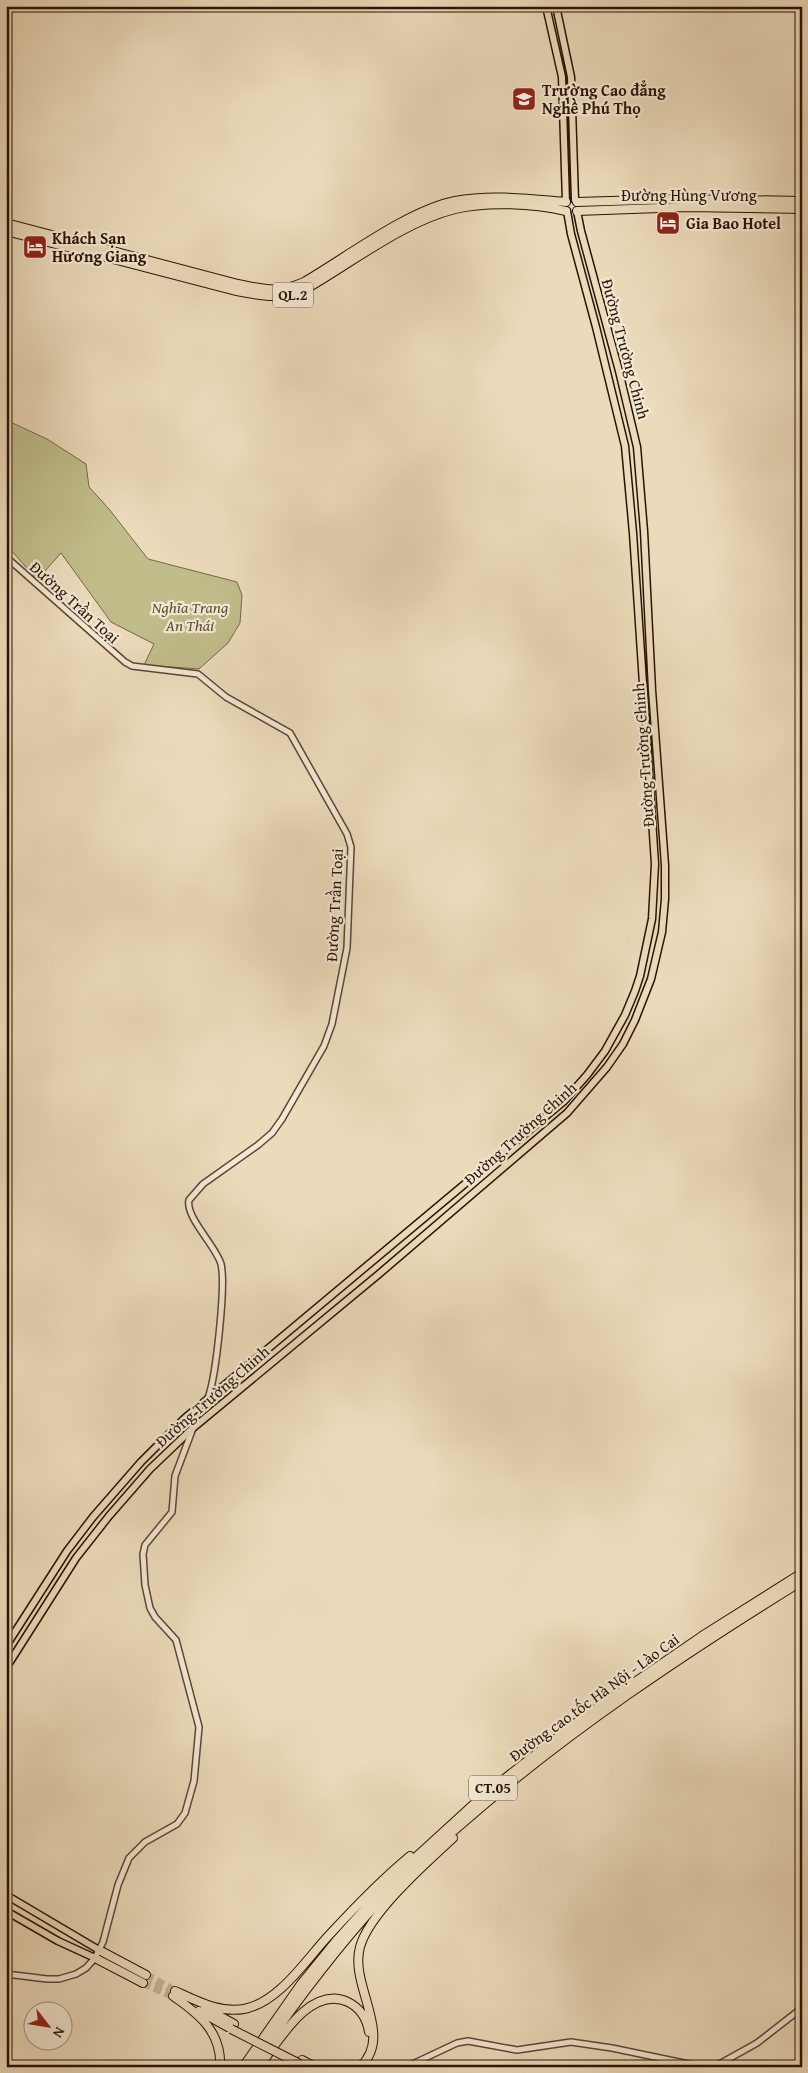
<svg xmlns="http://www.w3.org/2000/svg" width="808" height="2073" viewBox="0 0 808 2073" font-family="'Gentium Book Plus',serif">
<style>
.green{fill:#c0bd8b;stroke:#746849}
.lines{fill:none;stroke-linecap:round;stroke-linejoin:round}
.highway-tunnel{stroke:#c5b397;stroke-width:8;stroke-dasharray:8 4;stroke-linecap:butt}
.minor-casing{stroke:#5a4534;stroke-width:8}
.major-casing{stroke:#291307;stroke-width:9}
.highway-casing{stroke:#291307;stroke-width:10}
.minor{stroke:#f3e8d3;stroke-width:5}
.major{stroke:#ecdbbb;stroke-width:6}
.highway{stroke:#ecdbbb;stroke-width:8}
.highway-bridge-casing{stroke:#291307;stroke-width:10;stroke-linecap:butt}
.highway-bridge{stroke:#ecdbbb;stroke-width:8}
.labels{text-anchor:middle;stroke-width:4.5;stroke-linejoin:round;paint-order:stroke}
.shield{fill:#f3e8d3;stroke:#665344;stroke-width:1}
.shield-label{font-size:15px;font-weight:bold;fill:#291307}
.poi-label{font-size:16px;font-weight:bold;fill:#291307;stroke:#f3e8d3;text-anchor:start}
.street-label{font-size:16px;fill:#291307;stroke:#f3e8d3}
.park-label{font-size:16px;font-style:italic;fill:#5e4e35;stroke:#f3e8d3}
</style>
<rect width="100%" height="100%" fill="#ecdbbb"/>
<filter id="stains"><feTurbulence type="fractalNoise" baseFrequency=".004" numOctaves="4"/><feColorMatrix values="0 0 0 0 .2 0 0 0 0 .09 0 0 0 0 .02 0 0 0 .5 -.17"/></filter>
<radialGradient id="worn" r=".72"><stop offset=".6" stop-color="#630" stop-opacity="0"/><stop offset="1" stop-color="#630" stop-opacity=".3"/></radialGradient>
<!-- green -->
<path class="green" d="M 6,420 L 47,439 L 86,464 L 89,487 L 109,509 L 148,559 L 237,582 L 242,595 L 240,623 L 228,643 L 199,669 L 144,665 L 154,644 L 111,622 L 61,553 L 37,580 L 6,544 Z"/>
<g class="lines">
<!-- highway-tunnel -->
<path class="highway-tunnel" d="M 146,1975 L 175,1991
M 143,1983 L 173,1996"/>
<defs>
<path id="minor" d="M 6,557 L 125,662 L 132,666 L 198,674 L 226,697 L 290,733 L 347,834 L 351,847 L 347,948 L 332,1024 L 324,1046 L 282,1119 L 272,1133 L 258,1145 L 203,1184 L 189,1200 C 185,1217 216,1246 221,1264 C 226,1285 216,1377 208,1398
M 6,1974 L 47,1979 L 59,1979 L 76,1974 L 86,1968 L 95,1958 L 103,1942 L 118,1885 L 129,1858 L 145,1842 L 177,1824 L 185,1813 L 194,1781 L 199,1727 L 176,1640 L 155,1617 L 150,1608 L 145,1585 L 143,1554 L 145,1545 L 172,1512 L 175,1476 L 193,1428
M 406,2067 L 457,2043 L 468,2041 L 517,2050 L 571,2042 L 612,2048 L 703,2067
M 714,2067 L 757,2043 L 802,2008"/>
<path id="major" d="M 546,6 L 562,77 L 566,202
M 556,6 L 571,77 L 575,200
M 6,1646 L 67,1551 L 93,1517 L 141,1462 L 185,1418 L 564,1101 L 587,1075 L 605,1051 L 625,1015 L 635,991 L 640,976 L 652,919 L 655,864 L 633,533 L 625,446 L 596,327 L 571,234 L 567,211
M 6,1668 L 76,1558 L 109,1516 L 150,1469 L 193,1428 L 379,1274 L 567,1113 L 607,1067 L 623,1044 L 635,1020 L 651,979 L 662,932 L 665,899 L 665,865 L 652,690 L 644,531 L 637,447 L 619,371 L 581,231 L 577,211
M 6,1895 L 99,1950
M 6,1911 L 58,1941 L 95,1958"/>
<path id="highway" d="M 577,202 L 677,199 L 802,201
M 577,211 L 687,207 L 802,209
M 6,223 L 238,284 C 264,289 278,294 304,282 C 347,257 407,211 455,201 C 491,194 530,199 566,202
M 6,231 L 236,291 C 262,296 282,300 306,289 C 353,262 403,222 455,209 C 488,201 534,204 566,211
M 99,1950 L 146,1975
M 95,1958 L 143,1983
M 175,1991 C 197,2001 219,2013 244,2009 C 280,2002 307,1958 331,1933 C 356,1906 382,1879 410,1856
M 173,1996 C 199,2014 222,2032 220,2067
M 205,2008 L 234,2024
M 199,2011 L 228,2027
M 302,2060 L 315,2067
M 243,2067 L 301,1984 L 336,1941 L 392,1879 L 485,1794 L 581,1719 L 702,1636 L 802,1573
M 251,2067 C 295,2002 342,1940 396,1883 C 417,1861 441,1842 464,1822 C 568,1731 684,1654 802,1581
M 259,2067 C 278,2042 310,1984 348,2002 C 360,2008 367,2019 369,2032
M 360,2067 C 395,2035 349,1986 360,1947 C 369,1913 427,1862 453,1838"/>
</defs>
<!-- minor casing -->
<use href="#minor" class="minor-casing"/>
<!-- major casing -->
<use href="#major" class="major-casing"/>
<!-- highway casing -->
<use href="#highway" class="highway-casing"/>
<!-- minor -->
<use href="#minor" class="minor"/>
<!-- major -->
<use href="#major" class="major"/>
<!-- highway -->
<use href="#highway" class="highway"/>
<defs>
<path id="highway-bridge" d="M 231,2029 L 300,2064"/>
</defs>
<!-- highway-bridge casing -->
<use href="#highway-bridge" class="highway-bridge-casing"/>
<!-- highway-bridge -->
<use href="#highway-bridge" class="highway-bridge"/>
</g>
<!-- icons -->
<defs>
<symbol id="university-square" viewBox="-11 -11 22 22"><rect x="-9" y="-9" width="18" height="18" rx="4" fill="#8f2418" stroke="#f3e8d3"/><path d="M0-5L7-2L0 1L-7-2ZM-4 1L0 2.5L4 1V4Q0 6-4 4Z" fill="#fff"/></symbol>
<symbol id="hotel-square" viewBox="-11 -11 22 22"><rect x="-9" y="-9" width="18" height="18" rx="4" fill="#8f2418" stroke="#f3e8d3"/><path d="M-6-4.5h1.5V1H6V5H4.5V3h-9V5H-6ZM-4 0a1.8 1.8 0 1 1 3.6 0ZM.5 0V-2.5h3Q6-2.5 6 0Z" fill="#fff"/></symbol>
</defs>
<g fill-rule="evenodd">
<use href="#university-square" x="510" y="85" width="28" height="28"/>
<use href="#hotel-square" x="654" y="209" width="28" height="28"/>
<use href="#hotel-square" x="21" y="233" width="28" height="28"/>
</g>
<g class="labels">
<!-- shield labels -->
<g class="shield">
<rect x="273" y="282.5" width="40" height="25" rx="4"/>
<rect x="469" y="1775.5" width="48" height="25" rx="4"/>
</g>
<g class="shield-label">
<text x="293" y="300">QL.2</text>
<text x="493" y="1793">CT.05</text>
</g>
<!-- poi labels -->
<g class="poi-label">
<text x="542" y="96">Trường Cao đẳng<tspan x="542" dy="18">Nghề Phú Thọ</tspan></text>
<text x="686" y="229">Gia Bao Hotel</text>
<text x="52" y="244">Khách Sạn<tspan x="52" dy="18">Hương Giang</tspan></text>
</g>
<!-- street labels -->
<g class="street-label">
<text x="689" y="201">Đường Hùng Vương</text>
<text transform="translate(626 349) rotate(75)" y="6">Đường Trường Chinh</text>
<text transform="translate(75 602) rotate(42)" y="6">Đường Trần Toại</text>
<text transform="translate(643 755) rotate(-94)" y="6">Đường Trường Chinh</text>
<text transform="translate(334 905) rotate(-87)" y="6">Đường Trần Toại</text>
<text transform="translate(520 1133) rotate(-42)" y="6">Đường Trường Chinh</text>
<text transform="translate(212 1396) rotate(-41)" y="6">Đường Trường Chinh</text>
<text transform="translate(594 1697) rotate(-36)" y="6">Đường cao tốc Hà Nội - Lào Cai</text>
</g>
<!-- park labels -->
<g class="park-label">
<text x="190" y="613">Nghĩa Trang<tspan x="190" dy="18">An Thái</tspan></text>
</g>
</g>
<!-- margin -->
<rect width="808" height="2073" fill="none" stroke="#ecdbbb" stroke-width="25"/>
<rect x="8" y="8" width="793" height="2058" fill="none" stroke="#291307" stroke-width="2.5"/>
<rect x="12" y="12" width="783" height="2048" fill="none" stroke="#291307"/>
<!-- north arrow -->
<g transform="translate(48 2026) rotate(121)"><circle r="24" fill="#f3e8d3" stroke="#a29381"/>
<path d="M0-4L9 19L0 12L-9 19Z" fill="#8f2418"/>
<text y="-8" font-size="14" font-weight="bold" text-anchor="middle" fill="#291307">N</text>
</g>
<rect width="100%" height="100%" filter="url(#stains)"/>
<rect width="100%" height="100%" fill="url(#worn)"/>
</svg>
